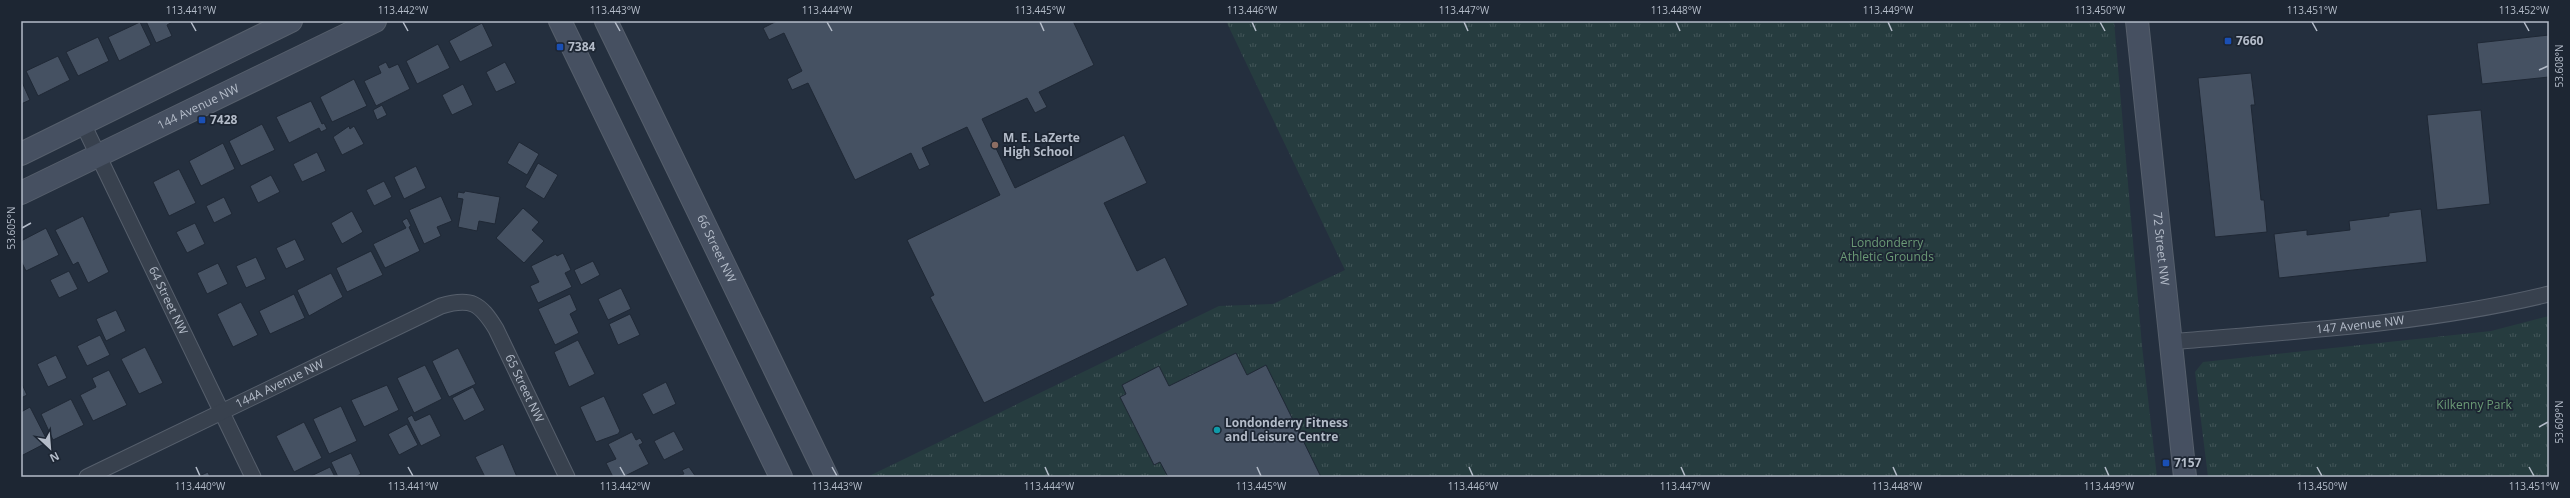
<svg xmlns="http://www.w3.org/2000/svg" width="2570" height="498" viewBox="0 0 2570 498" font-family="'Open Sans',sans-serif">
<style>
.park{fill:url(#park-tufts)}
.building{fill:#455162;stroke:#1f2835}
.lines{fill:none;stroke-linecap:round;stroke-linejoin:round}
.street-casing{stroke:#565f6c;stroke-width:17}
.secondary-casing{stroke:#565f6c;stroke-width:24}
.street{stroke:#38414e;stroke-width:15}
.secondary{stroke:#465061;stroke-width:22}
.ticks{fill:none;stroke:#b4bcc9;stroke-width:1.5}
.transit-dot{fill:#1a4fb4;stroke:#1d2633;stroke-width:1.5}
.education-dot{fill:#8d6e63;stroke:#1d2633;stroke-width:1.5}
.culture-dot{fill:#0f9aa8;stroke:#1d2633;stroke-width:1.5}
.labels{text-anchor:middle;stroke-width:3.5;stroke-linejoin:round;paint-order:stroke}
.poi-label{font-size:12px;font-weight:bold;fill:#b4bcc9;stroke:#1d2633;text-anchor:start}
.street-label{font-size:12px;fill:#b4bcc9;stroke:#1d2633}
.park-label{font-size:12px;fill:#6b9a76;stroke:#1d2633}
.neatline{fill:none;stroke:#b4bcc9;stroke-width:1.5}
.ticks-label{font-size:10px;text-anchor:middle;fill:#b4bcc9}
</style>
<defs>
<pattern id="park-tufts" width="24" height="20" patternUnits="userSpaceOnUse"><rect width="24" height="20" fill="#263c3f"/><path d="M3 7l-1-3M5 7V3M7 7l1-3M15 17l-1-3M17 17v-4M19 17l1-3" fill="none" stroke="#435659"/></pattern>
</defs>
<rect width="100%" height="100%" fill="#242f3e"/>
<!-- park -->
<path class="park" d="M 1226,21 L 2114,21 L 2142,346 L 2157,477 L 867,477 L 1219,306 L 1273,304 L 1345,270 Z
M 2549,316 L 2549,477 L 2208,477 L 2195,372 L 2203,362 L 2491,331 Z"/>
<!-- building -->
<path class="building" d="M 146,21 L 174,21 L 167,25 L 172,36 L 156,43 Z
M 777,21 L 1073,21 L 1094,65 L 1039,92 L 1047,107 L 1035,113 L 1027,98 L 982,119 L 1015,188 L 1124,135 L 1147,183 L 1104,203 L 1137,271 L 1165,257 L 1188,305 L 984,403 L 930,297 L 934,295 L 907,240 L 1000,195 L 967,127 L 922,148 L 930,165 L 919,170 L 911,153 L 855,180 L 808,83 L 792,90 L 787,79 L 802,71 L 784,33 L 769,40 L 763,28 Z
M 140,22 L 151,45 L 119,61 L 108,37 Z
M 482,23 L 493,46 L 460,62 L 449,41 Z
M 2549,35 L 2549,77 L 2482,84 L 2477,43 Z
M 98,37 L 109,61 L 78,76 L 66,52 Z
M 438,44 L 450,68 L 417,84 L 406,61 Z
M 58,56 L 70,80 L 38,96 L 26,71 Z
M 386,62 L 389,68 L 398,64 L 410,89 L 376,106 L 364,81 L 381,73 L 378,66 Z
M 505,62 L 516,83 L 496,92 L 486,72 Z
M 2251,73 L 2255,105 L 2251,105 L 2261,200 L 2264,200 L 2267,232 L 2215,237 L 2198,78 Z
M 354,79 L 367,106 L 332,122 L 320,97 Z
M 21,80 L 30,100 L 21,104 Z
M 463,84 L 473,105 L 452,115 L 442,95 Z
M 311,101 L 322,124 L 324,123 L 327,129 L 321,132 L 319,128 L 289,143 L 276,117 Z
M 382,105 L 387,115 L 377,120 L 373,110 Z
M 2481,110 L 2490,204 L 2437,210 L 2427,115 Z
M 262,124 L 275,150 L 241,166 L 229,141 Z
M 349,126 L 350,129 L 354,126 L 364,144 L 342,155 L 333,137 Z
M 519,142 L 539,154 L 527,175 L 507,163 Z
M 223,143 L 235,169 L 201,186 L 189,161 Z
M 317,152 L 326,171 L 302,182 L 293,164 Z
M 538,163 L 558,175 L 544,199 L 525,187 Z
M 416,166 L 426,188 L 404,199 L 394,177 Z
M 179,169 L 196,203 L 169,216 L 153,182 Z
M 271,175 L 280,192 L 258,203 L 250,186 Z
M 384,181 L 392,197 L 374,206 L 366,190 Z
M 465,191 L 500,197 L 495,224 L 479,221 L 477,231 L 458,227 L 463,199 L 457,198 L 458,192 L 464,193 Z
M 441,196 L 452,221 L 437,227 L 441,236 L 424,244 L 409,210 Z
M 224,197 L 232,214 L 214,223 L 206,206 Z
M 523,208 L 539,222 L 532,230 L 544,241 L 524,263 L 496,238 Z
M 2421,209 L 2427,262 L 2279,278 L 2274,234 L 2307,230 L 2307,235 L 2350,230 L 2349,221 L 2389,216 L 2389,213 Z
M 352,211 L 363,232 L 342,244 L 331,223 Z
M 83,216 L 109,272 L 88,283 L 78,262 L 73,265 L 55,230 Z
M 407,218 L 411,226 L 409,227 L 420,251 L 385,268 L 373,244 L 406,228 L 402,221 Z
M 195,223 L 205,244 L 187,253 L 176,232 Z
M 46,228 L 59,255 L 26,271 L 21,261 L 21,241 Z
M 295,239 L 305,260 L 286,269 L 276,248 Z
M 371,251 L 383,275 L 347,292 L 336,268 Z
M 563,253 L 571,270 L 565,273 L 572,287 L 538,303 L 530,286 L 539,282 L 531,266 L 556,254 L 557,256 Z
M 256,257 L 266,279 L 246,288 L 236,266 Z
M 593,261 L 600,275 L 581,285 L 574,270 Z
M 218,263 L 228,284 L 207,294 L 197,273 Z
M 69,271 L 78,289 L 59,298 L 50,280 Z
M 331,273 L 343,297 L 309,316 L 297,290 Z
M 621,288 L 631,309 L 608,320 L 598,299 Z
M 294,294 L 305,318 L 270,334 L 259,311 Z
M 570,294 L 577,310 L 570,314 L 579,333 L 555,345 L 538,309 Z
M 241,302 L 258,335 L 233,347 L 217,314 Z
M 116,310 L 126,331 L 106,341 L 96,319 Z
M 630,314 L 640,335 L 618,345 L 609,324 Z
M 100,335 L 110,355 L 87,366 L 77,346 Z
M 578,340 L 595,374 L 569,387 L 554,352 Z
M 145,347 L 163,383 L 139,394 L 121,359 Z
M 458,348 L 476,384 L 449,397 L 432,361 Z
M 1236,353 L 1247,375 L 1266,365 L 1321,477 L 1168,477 L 1160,462 L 1154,465 L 1120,397 L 1126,394 L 1122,385 L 1159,366 L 1169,386 Z
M 56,355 L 67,378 L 48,387 L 37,364 Z
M 425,365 L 442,399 L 414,413 L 397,378 Z
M 109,370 L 127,405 L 93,421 L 80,395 L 96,387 L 92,378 Z
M 21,382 L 27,395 L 21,398 Z
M 666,382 L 676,404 L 653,415 L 642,394 Z
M 387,385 L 399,410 L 364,427 L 351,400 Z
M 473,387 L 485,410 L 464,421 L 452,398 Z
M 604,396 L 620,431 L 618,434 L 596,442 L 580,407 Z
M 71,399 L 84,425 L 53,440 L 41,414 Z
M 341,406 L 357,441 L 329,454 L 313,419 Z
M 30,407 L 48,442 L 21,456 L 21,412 Z
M 430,414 L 441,436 L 421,446 L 407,418 L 412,415 L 415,421 Z
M 304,422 L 322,458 L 294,472 L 276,436 Z
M 407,424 L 418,445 L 399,455 L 388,434 Z
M 674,431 L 684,450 L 664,460 L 654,441 Z
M 632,432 L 636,440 L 640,438 L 643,443 L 639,445 L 649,464 L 623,477 L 613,477 L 606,463 L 616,459 L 608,444 Z
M 503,444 L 517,477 L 485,477 L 475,457 Z
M 351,453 L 361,474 L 355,477 L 338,477 L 331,462 Z
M 330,467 L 335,477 L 312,477 L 311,476 Z
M 689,467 L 696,477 L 672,477 L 684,474 L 682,470 Z
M 208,472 L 210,477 L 197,477 Z"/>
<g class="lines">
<defs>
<g id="street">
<path id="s1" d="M 83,124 L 253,477"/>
<path id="s2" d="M 2170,342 C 2297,331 2425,324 2549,294"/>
<path id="s3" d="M 87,477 L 441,306 C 471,297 480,303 496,329 L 567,477"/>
</g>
<g id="secondary">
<path d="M 560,21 L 781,477"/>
<path id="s4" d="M 606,21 L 827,477"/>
<path id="s5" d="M 2137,21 L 2185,477"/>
<path d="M 21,154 L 291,21"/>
<path id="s6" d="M 21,193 L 375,21"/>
</g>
</defs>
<!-- street casing -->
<use href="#street" class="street-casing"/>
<!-- secondary casing -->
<use href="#secondary" class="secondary-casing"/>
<!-- street -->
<use href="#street" class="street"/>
<!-- secondary -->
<use href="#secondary" class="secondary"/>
</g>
<!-- ticks -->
<path class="ticks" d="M 191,22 L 196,31M 403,22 L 408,31M 615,22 L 620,31M 827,22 L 832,31M 1040,22 L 1044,31M 1252,22 L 1256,31M 1464,22 L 1468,31M 1676,22 L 1680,31M 1888,22 L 1892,31M 2100,22 L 2105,31M 2312,22 L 2317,31M 2524,22 L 2529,31M 2539,70 L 2548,66M 22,228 L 31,223M 2539,427 L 2548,422M 196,467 L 200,476M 408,467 L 413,476M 620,467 L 625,476M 832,467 L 837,476M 1045,467 L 1049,476M 1257,467 L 1261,476M 1469,467 L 1473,476M 1681,467 L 1685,476M 1893,467 L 1897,476M 2105,467 L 2109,476M 2317,467 L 2322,476M 2529,467 L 2534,476"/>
<!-- markers -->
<g class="transit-dot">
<rect x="2224" y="37" width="8" height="8" rx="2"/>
<rect x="556" y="43" width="8" height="8" rx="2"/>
<rect x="198" y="116" width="8" height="8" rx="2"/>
<rect x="2162" y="459" width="8" height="8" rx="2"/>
</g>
<circle class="education-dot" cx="995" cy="145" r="4"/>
<circle class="culture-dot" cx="1217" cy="430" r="4"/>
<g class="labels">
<!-- poi labels -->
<g class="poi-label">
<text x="2236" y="45">7660</text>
<text x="568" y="51">7384</text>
<text x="210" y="124">7428</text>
<text x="1003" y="142">M. E. LaZerte<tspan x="1003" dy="14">High School</tspan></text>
<text x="1225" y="427">Londonderry Fitness<tspan x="1225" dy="14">and Leisure Centre</tspan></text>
<text x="2174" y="467">7157</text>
</g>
<!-- street labels -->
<g class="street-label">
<text dy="4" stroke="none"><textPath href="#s6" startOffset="197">144 Avenue NW</textPath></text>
<text dy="4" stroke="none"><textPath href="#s4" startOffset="253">66 Street NW</textPath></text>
<text dy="4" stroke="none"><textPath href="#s5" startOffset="229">72 Street NW</textPath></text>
<text dy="4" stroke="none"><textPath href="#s1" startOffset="196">64 Street NW</textPath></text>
<text dy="4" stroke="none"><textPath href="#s2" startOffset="191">147 Avenue NW</textPath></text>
<text dy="4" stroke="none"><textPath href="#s3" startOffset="214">144A Avenue NW</textPath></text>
<text dy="4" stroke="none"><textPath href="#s3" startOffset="526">65 Street NW</textPath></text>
</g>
<!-- park labels -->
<g class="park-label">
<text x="1887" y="247">Londonderry<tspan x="1887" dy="14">Athletic Grounds</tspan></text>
<text x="2474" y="409">Kilkenny Park</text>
</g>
</g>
<!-- border -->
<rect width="2570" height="498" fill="none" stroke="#1d2633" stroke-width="44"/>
<!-- north arrow -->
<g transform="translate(50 448) rotate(154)" stroke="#1d2633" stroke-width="3" paint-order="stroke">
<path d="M0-3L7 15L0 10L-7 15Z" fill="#b4bcc9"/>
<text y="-6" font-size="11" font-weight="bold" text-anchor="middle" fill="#b4bcc9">N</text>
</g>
<rect x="22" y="22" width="2526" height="454" class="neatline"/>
<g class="ticks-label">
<text x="191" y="14">113.441°W</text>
<text x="403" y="14">113.442°W</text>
<text x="615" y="14">113.443°W</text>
<text x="827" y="14">113.444°W</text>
<text x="1040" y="14">113.445°W</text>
<text x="1252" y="14">113.446°W</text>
<text x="1464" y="14">113.447°W</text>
<text x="1676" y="14">113.448°W</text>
<text x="1888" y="14">113.449°W</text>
<text x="2100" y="14">113.450°W</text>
<text x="2312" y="14">113.451°W</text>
<text x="2524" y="14">113.452°W</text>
<text transform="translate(2559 66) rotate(-90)" y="4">53.608°N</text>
<text transform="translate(11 228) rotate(-90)" y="4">53.605°N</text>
<text transform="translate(2559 422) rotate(-90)" y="4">53.609°N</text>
<text x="200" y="490">113.440°W</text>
<text x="413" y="490">113.441°W</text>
<text x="625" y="490">113.442°W</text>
<text x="837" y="490">113.443°W</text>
<text x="1049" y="490">113.444°W</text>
<text x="1261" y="490">113.445°W</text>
<text x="1473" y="490">113.446°W</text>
<text x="1685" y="490">113.447°W</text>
<text x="1897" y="490">113.448°W</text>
<text x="2109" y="490">113.449°W</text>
<text x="2322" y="490">113.450°W</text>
<text x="2534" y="490">113.451°W</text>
</g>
</svg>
